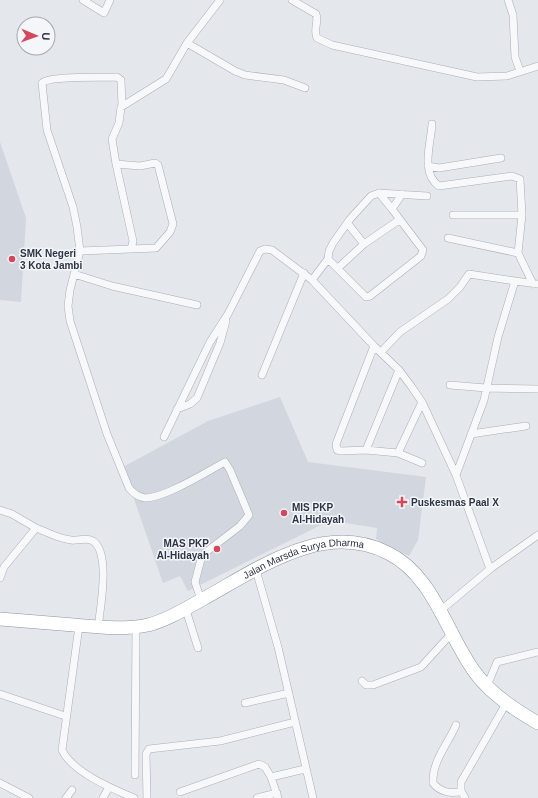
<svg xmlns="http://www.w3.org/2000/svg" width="538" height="798" viewBox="0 0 538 798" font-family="Helvetica,sans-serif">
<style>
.built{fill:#d2d6de}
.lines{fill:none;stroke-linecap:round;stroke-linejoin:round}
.street-casing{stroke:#a9aeb7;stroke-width:8}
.highway-casing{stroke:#8b94a3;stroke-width:14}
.street{stroke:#f7f8fa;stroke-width:7}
.highway{stroke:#fff;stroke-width:13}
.poi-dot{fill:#d1495b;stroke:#f4f6f9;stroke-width:1.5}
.labels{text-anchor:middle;stroke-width:3;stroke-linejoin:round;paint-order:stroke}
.poi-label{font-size:10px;font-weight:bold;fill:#2b3445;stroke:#f4f6f9;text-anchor:start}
.street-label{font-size:10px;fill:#2b3445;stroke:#f4f6f9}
</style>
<rect width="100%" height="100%" fill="#e4e7ec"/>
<!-- built -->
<path class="built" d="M 0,142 L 26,218 L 21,302 L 0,300 Z
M 280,397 L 308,462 L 426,477 L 418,540 L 409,556 L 376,539 L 377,528 L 339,522 L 321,525 L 188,591 L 180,576 L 163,583 L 123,467 L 208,421 Z"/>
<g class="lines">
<defs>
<path id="street" d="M 83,0 L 104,13 L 110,0
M 292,0 L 316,14 C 319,22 313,30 317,38 L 332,45 L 477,77 L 507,76 L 538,66
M 508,0 L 513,15 L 515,57 L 520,71
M 187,43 L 235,71 L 245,75 L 284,80 L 305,88
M 122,105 L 121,80 L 117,77 C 103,78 50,75 42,83 L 47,130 L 73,207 L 77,227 L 80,251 L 70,290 L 68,306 L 70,321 L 107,434 L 129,488 C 133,493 138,497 145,498 C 165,498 206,472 225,462 L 230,470 L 249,515 L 240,526 L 206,552 L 201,559 L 195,582 L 201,600
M 432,124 C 431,143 420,173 439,186 L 512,176 L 520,179 L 522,215 L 518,253
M 116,164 L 140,166 L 155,163 L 158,165 L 173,224 L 170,232 L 156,248 L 131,249
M 428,166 L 439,168 L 501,158
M 379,193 L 392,209
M 453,215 L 522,215
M 348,224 L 364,244
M 448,238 L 518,253 L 533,284
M 80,251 L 131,249 L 133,241 L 116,164 L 112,139 L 119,123 L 121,107 L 166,79 L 187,43 L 220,0
M 328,259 L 366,297 L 370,296 L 421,256 L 423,250 L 392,209 L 402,194
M 338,268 L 364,244 L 399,220
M 74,274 L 112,286 L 197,305
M 312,280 L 328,259 L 329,251 L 333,243 L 350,219 L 371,196 L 379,193 L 427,196
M 381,352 L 400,332 L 448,299 L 460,287 L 469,274 L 515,281
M 399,370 L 366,450 L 398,453 L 422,463
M 262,375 L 304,273
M 450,385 L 486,388 L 538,389
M 177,409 L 190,404 L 197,398 L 220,343 L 226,321
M 471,434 L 526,426
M 164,437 L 210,342 L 228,314 L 260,251 L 265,249 L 272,250 L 312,280 L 374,346 L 399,370 L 411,386 L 422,402 L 456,475 L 490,569
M 366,450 L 341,451 L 337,450 L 336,444 L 374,346
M 398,453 L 422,402
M 456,475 L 484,400 L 498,337 L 515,281 L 538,284
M 0,510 L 12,514 L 36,528
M 256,570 L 278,647 L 313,798
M 0,578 L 4,567 L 36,528 C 47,532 59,539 71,540 C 78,541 86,537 93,541 C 111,553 100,609 98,628
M 186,610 L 198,648
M 440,611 L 490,569 L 538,535
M 79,626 L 62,750 C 72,772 113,789 134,798
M 362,681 L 366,685 L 373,685 L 421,667 L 452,633
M 487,686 L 497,662 L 538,652
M 0,694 L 65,716
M 245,703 L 289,693
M 456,725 C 448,744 432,761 433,783 C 439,791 451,795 461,791
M 135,775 L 136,627
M 0,783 L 29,798
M 180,792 L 259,764 L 265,767 L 271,777
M 66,798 L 72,790
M 103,798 L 109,787
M 147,798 L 146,754 L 149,749 L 220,741 L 295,722
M 257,798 L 277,793
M 278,798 L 271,777 L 305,769
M 465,798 L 461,791 L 461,782 L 507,702"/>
<g id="highway">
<path id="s1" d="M 0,619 C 25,621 49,623 74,625 C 98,627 123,630 148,625 C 167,620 185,609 203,599 C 258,569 323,520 388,553 C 433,575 446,632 474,671 C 489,693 515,710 538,723"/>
</g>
</defs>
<!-- street casing -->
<use href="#street" class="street-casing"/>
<!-- highway casing -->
<use href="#highway" class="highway-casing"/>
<!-- street -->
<use href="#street" class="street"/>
<!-- highway -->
<use href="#highway" class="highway"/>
</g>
<!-- markers -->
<g class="poi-dot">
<circle cx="12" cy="259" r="4"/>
<path d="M400 496h4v4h4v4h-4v4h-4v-4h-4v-4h4z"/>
<circle cx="284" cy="513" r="4"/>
<circle cx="217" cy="549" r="4"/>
</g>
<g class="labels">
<!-- poi labels -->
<g class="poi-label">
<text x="20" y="257">SMK Negeri<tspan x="20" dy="12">3 Kota Jambi</tspan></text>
<text x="411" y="506">Puskesmas Paal X</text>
<text x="292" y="511">MIS PKP<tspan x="292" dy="12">Al-Hidayah</tspan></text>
<text x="209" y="547" text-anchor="end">MAS PKP<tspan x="209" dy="12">Al-Hidayah</tspan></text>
</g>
<!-- street labels -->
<g class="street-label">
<text dy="4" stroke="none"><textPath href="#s1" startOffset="320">Jalan Marsda Surya Dharma</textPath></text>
</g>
</g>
<!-- north arrow -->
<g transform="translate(36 36) rotate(92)"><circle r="19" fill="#f4f6f9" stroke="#a4a8b1"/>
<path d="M0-3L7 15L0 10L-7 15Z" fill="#d1495b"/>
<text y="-6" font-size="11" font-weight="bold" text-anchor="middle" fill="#2b3445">U</text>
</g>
</svg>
